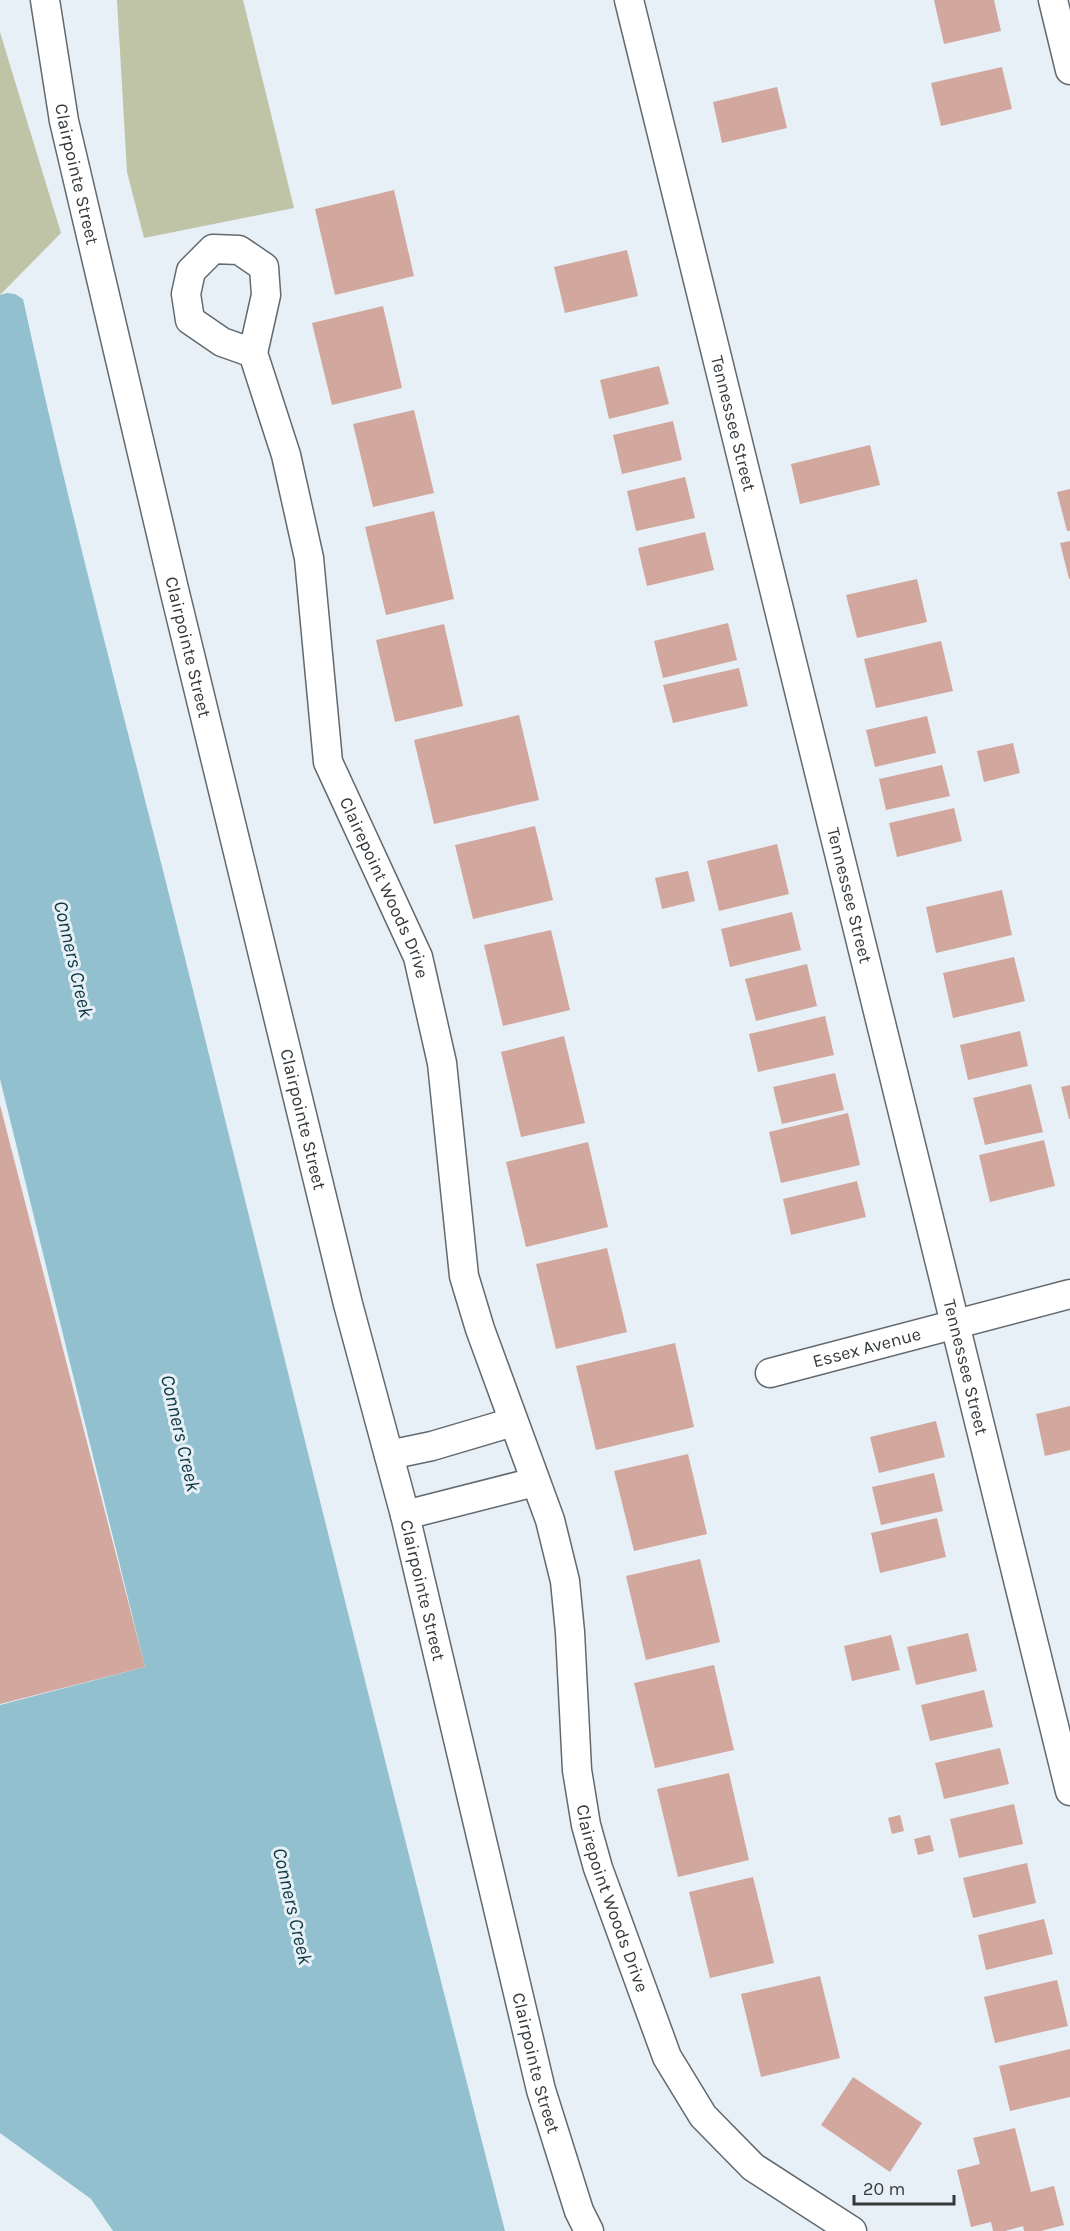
<svg xmlns="http://www.w3.org/2000/svg" width="1070" height="2231" viewBox="0 0 1070 2231" font-family="Karla,sans-serif">
<style>
.green{fill:#c0c4a6}
.water{fill:#92c0cf}
.building{fill:#d2a79d}
.lines{fill:none;stroke-linecap:round;stroke-linejoin:round}
.street-casing{stroke:#62696f;stroke-width:31}
.street{stroke:#fff;stroke-width:28}
.labels{text-anchor:middle;stroke-width:6;stroke-linejoin:round;paint-order:stroke}
.street-label{font-size:18px;fill:#35393b;stroke:#e7f0f7}
.water-label{font-size:20px;font-style:italic;fill:#0d3844;stroke:#e7f0f7}
</style>
<rect width="100%" height="100%" fill="#e7f0f7"/>
<!-- green -->
<path class="green" d="M 117,0 L 243,0 L 294,208 L 144,238 L 127,172 Z
M 0,32 L 61,233 L 0,295 Z"/>
<!-- water -->
<path class="water" d="M 7,293 L 15,294 L 23,299 C 70,517 129,733 183,950 C 289,1377 395,1805 505,2231 L 113,2231 L 91,2199 L 0,2133 L 0,1705 L 145,1667 L 0,1079 L 0,295 Z"/>
<!-- building -->
<path class="building" d="M 934,0 L 994,0 L 1001,31 L 944,44 Z
M 1002,67 L 1012,109 L 941,126 L 931,83 Z
M 777,87 L 787,128 L 722,143 L 713,102 Z
M 394,190 L 414,276 L 335,295 L 315,209 Z
M 627,250 L 638,296 L 565,313 L 554,267 Z
M 383,306 L 402,388 L 332,405 L 312,323 Z
M 659,366 L 669,404 L 609,419 L 600,380 Z
M 414,410 L 434,493 L 373,507 L 353,424 Z
M 673,421 L 682,460 L 622,474 L 613,435 Z
M 870,445 L 880,485 L 800,504 L 791,464 Z
M 685,477 L 695,518 L 636,531 L 627,491 Z
M 1070,489 L 1070,531 L 1067,531 L 1057,492 Z
M 434,511 L 454,599 L 386,615 L 365,527 Z
M 705,532 L 714,570 L 647,586 L 638,548 Z
M 1070,541 L 1070,579 L 1069,579 L 1060,543 Z
M 917,579 L 927,622 L 857,638 L 846,595 Z
M 728,623 L 737,660 L 663,678 L 654,641 Z
M 444,624 L 463,706 L 395,722 L 376,640 Z
M 941,641 L 953,691 L 876,708 L 864,659 Z
M 739,668 L 748,706 L 673,723 L 663,685 Z
M 519,715 L 539,800 L 434,824 L 414,740 Z
M 927,716 L 936,753 L 875,767 L 866,730 Z
M 1013,743 L 1020,773 L 984,782 L 977,751 Z
M 942,765 L 950,796 L 886,810 L 879,779 Z
M 954,808 L 962,841 L 897,857 L 889,823 Z
M 535,826 L 553,900 L 473,919 L 455,845 Z
M 777,844 L 789,894 L 719,911 L 707,861 Z
M 688,871 L 695,901 L 662,909 L 655,878 Z
M 1002,890 L 1012,935 L 936,953 L 926,907 Z
M 792,912 L 801,950 L 730,967 L 721,929 Z
M 551,930 L 570,1010 L 503,1026 L 484,945 Z
M 1014,957 L 1025,1001 L 953,1018 L 943,973 Z
M 807,964 L 817,1006 L 756,1021 L 745,979 Z
M 825,1016 L 834,1055 L 758,1072 L 749,1034 Z
M 1020,1031 L 1028,1066 L 968,1080 L 960,1045 Z
M 564,1036 L 585,1123 L 521,1137 L 501,1052 Z
M 835,1073 L 844,1110 L 782,1124 L 773,1087 Z
M 1031,1084 L 1043,1132 L 985,1145 L 973,1098 Z
M 1070,1085 L 1070,1119 L 1069,1119 L 1061,1087 Z
M 0,1105 L 145,1667 L 0,1704 Z
M 848,1113 L 860,1165 L 781,1183 L 769,1132 Z
M 1044,1140 L 1055,1186 L 990,1202 L 979,1155 Z
M 588,1142 L 608,1227 L 526,1247 L 506,1162 Z
M 857,1181 L 866,1217 L 791,1235 L 783,1199 Z
M 607,1248 L 627,1332 L 556,1349 L 536,1264 Z
M 675,1343 L 694,1427 L 596,1450 L 576,1366 Z
M 1070,1406 L 1070,1450 L 1045,1456 L 1036,1414 Z
M 936,1421 L 945,1457 L 879,1473 L 870,1437 Z
M 688,1454 L 707,1534 L 634,1551 L 614,1471 Z
M 934,1473 L 943,1511 L 881,1525 L 872,1487 Z
M 937,1518 L 946,1557 L 880,1573 L 871,1533 Z
M 700,1559 L 720,1642 L 646,1660 L 626,1576 Z
M 968,1633 L 977,1671 L 916,1685 L 907,1647 Z
M 891,1635 L 900,1670 L 852,1681 L 844,1646 Z
M 714,1665 L 734,1750 L 655,1768 L 634,1683 Z
M 984,1690 L 993,1727 L 930,1741 L 921,1705 Z
M 1000,1748 L 1009,1784 L 944,1799 L 935,1763 Z
M 729,1773 L 749,1860 L 678,1877 L 657,1789 Z
M 1014,1804 L 1023,1844 L 959,1858 L 950,1819 Z
M 900,1815 L 904,1831 L 892,1834 L 888,1818 Z
M 930,1835 L 934,1851 L 918,1855 L 914,1839 Z
M 1027,1863 L 1036,1903 L 973,1918 L 963,1878 Z
M 753,1877 L 774,1963 L 710,1978 L 689,1892 Z
M 1044,1919 L 1053,1954 L 986,1970 L 978,1935 Z
M 820,1976 L 840,2058 L 761,2077 L 741,1994 Z
M 1057,1980 L 1068,2026 L 995,2043 L 984,1997 Z
M 1070,2049 L 1070,2097 L 1010,2111 L 999,2066 Z
M 853,2077 L 922,2123 L 890,2172 L 821,2125 Z
M 1015,2128 L 1031,2192 L 1054,2186 L 1064,2225 L 1041,2231 L 1024,2231 L 1023,2226 L 1005,2231 L 993,2231 L 991,2222 L 971,2227 L 957,2170 L 980,2164 L 973,2138 Z"/>
<g class="lines">
<defs>
<g id="street">
<path id="s1" d="M 45,0 L 64,121 L 174,589 L 348,1304 L 405,1515 L 541,2090 L 579,2211 L 589,2231"/>
<path id="s2" d="M 629,0 L 1070,1791"/>
<path d="M 1053,0 L 1070,70"/>
<path id="s3" d="M 253,353 L 222,342 L 190,320 L 186,294 L 191,271 L 213,249 L 239,250 L 264,267 L 266,295 L 253,353 L 286,455 L 309,558 L 328,762 L 418,957 L 442,1063 L 464,1276 L 480,1329 L 550,1520 L 565,1581 L 570,1632 L 577,1770 L 586,1825 L 598,1868 L 667,2057 L 703,2116 L 753,2167 L 852,2231"/>
<path id="s4" d="M 770,1373 L 1070,1294"/>
<path d="M 389,1455 L 432,1446 L 513,1422"/>
<path d="M 405,1515 L 535,1482"/>
</g>
</defs>
<!-- street casing -->
<use href="#street" class="street-casing"/>
<!-- street -->
<use href="#street" class="street"/>
</g>
<g class="labels">
<!-- street labels -->
<g class="street-label">
<text dy="6" stroke="none"><textPath href="#s1" startOffset="177">Clairpointe Street</textPath></text>
<text dy="6" stroke="none"><textPath href="#s2" startOffset="436">Tennessee Street</textPath></text>
<text dy="6" stroke="none"><textPath href="#s1" startOffset="663">Clairpointe Street</textPath></text>
<text dy="6" stroke="none"><textPath href="#s3" startOffset="852">Clairepoint Woods Drive</textPath></text>
<text dy="6" stroke="none"><textPath href="#s2" startOffset="922">Tennessee Street</textPath></text>
<text dy="6" stroke="none"><textPath href="#s1" startOffset="1149">Clairpointe Street</textPath></text>
<text dy="6" stroke="none"><textPath href="#s4" startOffset="100">Essex Avenue</textPath></text>
<text dy="6" stroke="none"><textPath href="#s2" startOffset="1408">Tennessee Street</textPath></text>
<text dy="6" stroke="none"><textPath href="#s1" startOffset="1635">Clairpointe Street</textPath></text>
<text dy="6" stroke="none"><textPath href="#s3" startOffset="1896">Clairepoint Woods Drive</textPath></text>
<text dy="6" stroke="none"><textPath href="#s1" startOffset="2121">Clairpointe Street</textPath></text>
</g>
<!-- water labels -->
<g class="water-label">
<text transform="translate(74 959) rotate(77)" y="7">Conners Creek</text>
<text transform="translate(181 1433) rotate(77)" y="7">Conners Creek</text>
<text transform="translate(293 1906) rotate(77)" y="7">Conners Creek</text>
</g>
</g>
<!-- scale -->
<path d="M854 2195v9h100v-9" fill="none" stroke="#35393b" stroke-width="3"/>
<text x="863" y="2195" font-size="18" fill="#35393b" stroke="#e7f0f7" stroke-width="4.5" paint-order="stroke">20 m</text>
</svg>
